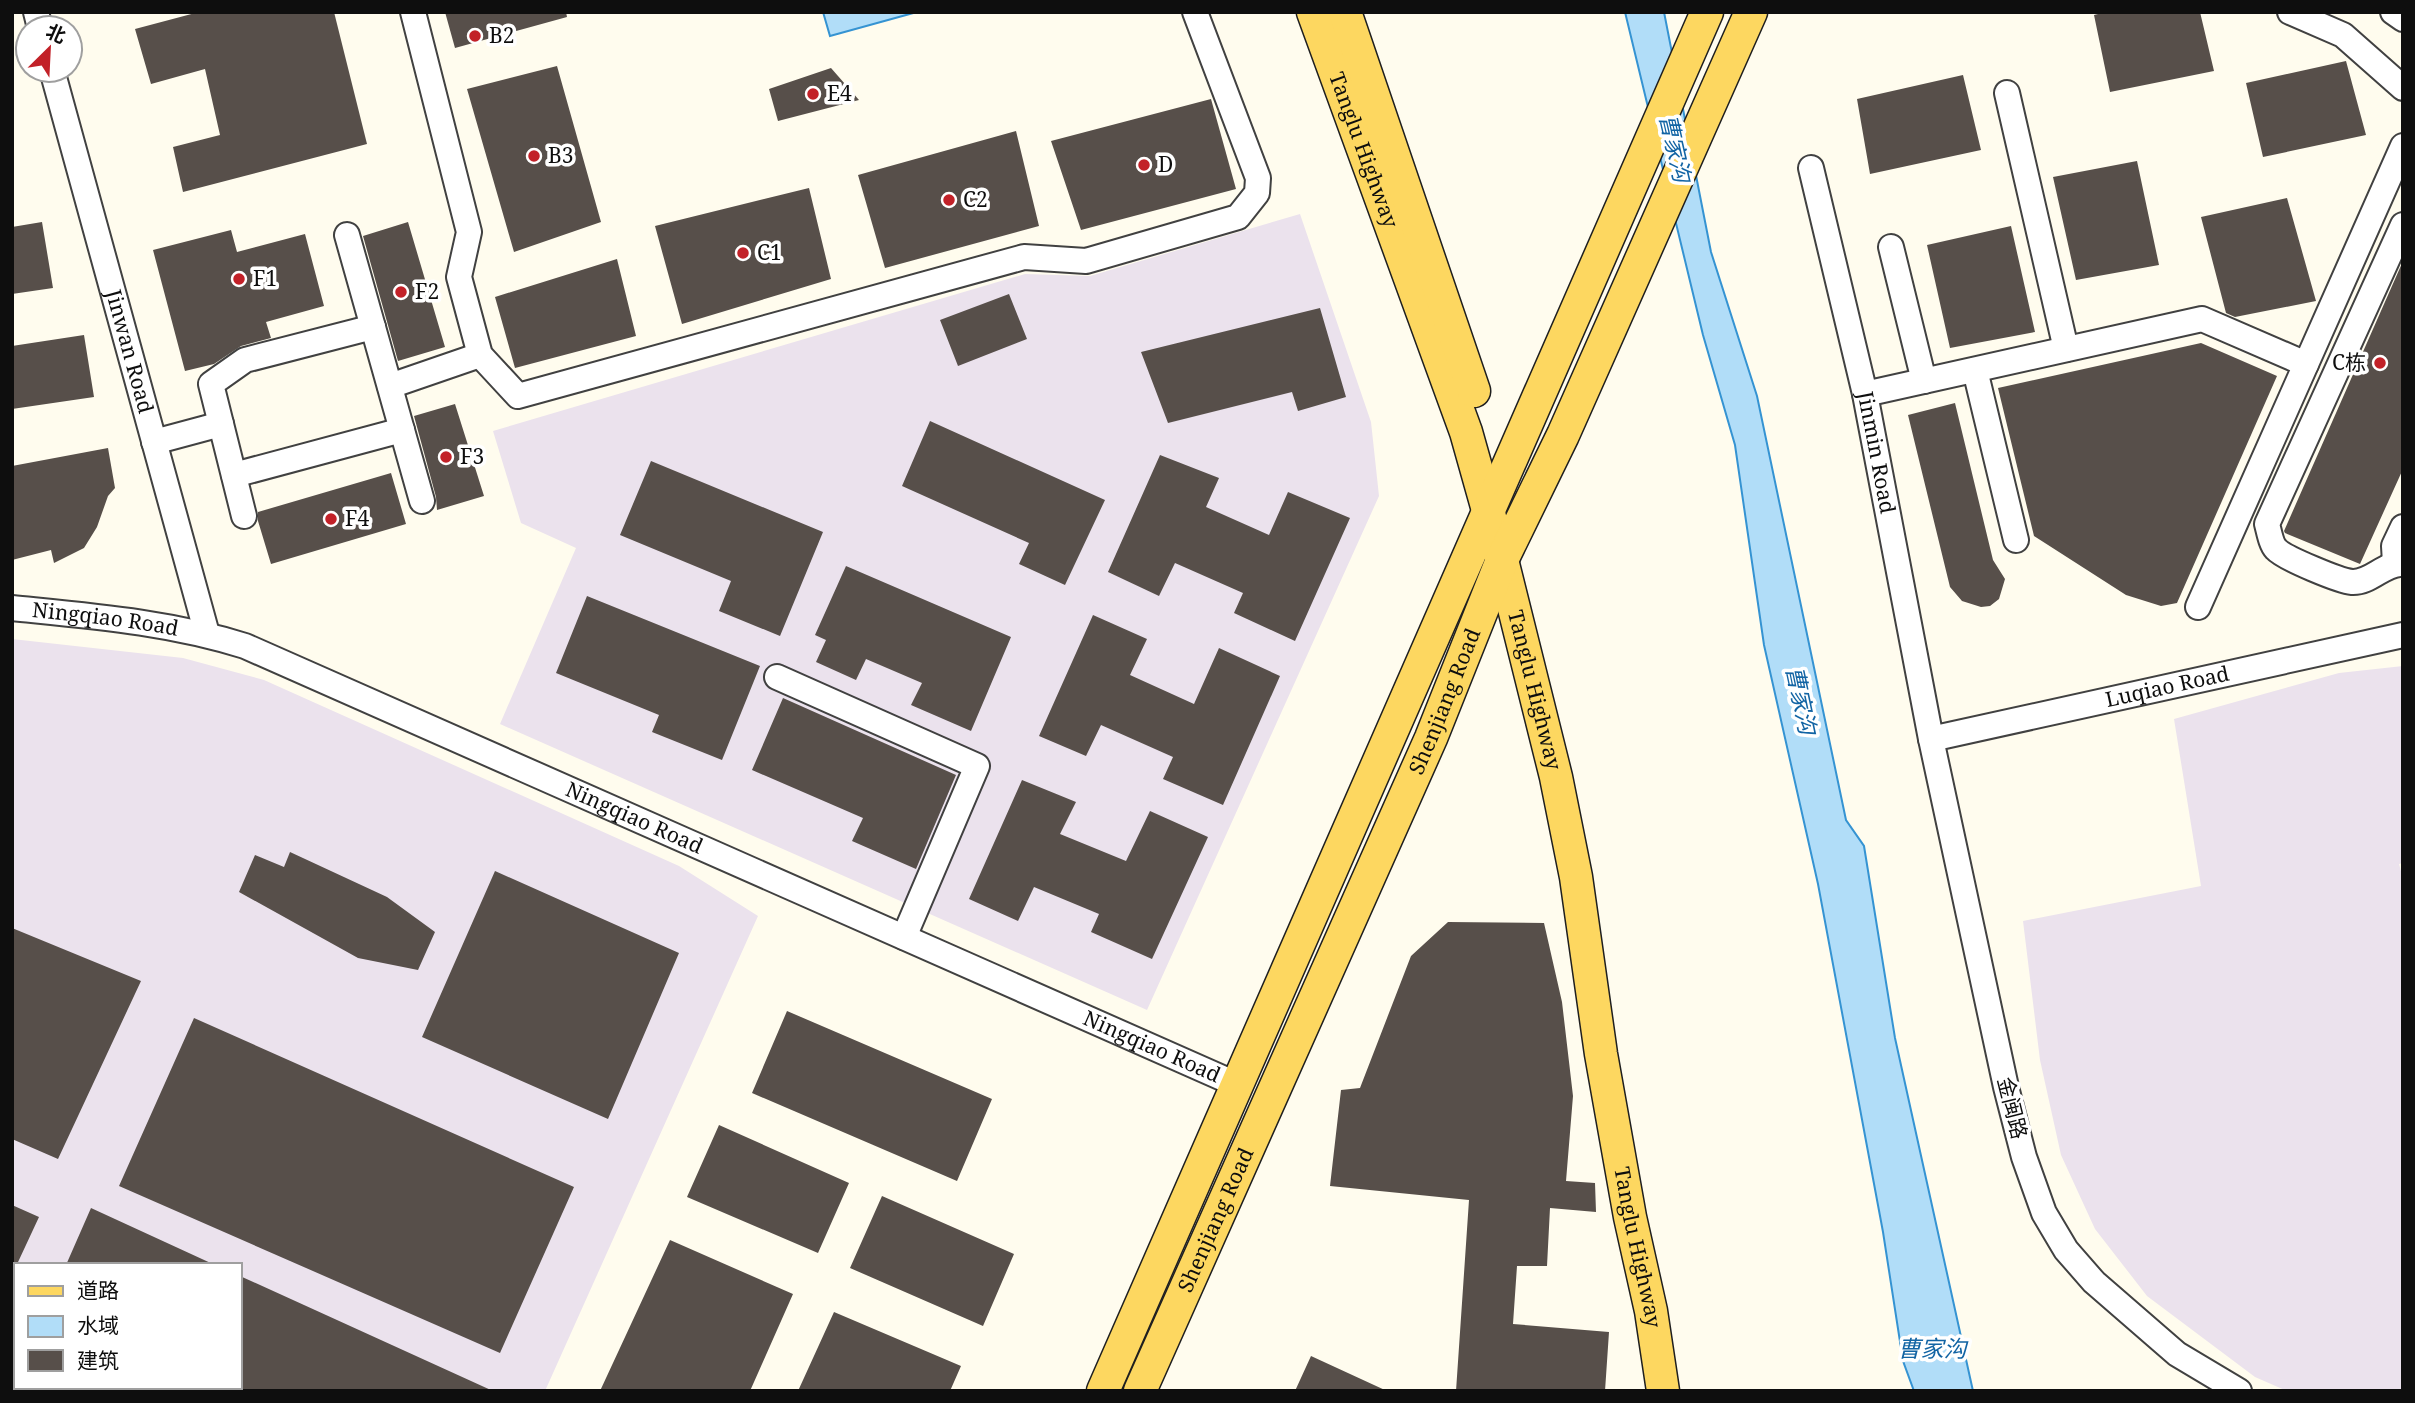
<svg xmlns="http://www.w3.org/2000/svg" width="2415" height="1403" viewBox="0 0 2415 1403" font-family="'Noto Serif','Noto Sans SC',serif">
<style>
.industrial{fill:#ebe2ed;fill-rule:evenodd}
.water{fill:#b1ddf8;stroke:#3593d2;stroke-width:2}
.building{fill:#574f4a}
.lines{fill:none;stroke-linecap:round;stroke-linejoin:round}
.minor-casing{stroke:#414141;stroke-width:28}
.major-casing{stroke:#1f1f1f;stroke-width:35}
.minor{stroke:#fff;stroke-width:24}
.major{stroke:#fdd760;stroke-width:32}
.poi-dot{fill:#c22128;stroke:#fff;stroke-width:2.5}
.labels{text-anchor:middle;stroke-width:7;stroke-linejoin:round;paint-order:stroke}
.poi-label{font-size:21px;fill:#0e0e0e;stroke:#fff;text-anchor:start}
.street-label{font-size:21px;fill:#0e0e0e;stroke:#fff}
.water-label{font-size:23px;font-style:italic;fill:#1264a4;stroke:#fff}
</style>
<rect width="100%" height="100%" fill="#fffcee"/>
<!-- industrial -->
<path class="industrial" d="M 1300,214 L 1371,422 L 1379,496 L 1147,1010 L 500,724 L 576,548 L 521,523 L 493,431 L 1025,274 L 1090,276 Z
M 12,639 L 183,658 L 264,680 L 679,866 L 758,916 L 545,1391 L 12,1391 ZM 16,1265 L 240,1265 L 240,1387 L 16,1387 Z
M 2403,666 L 2403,863 L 2399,864 L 2403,879 L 2403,1391 L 2287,1391 L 2255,1377 L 2147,1296 L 2095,1229 L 2061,1155 L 2040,1060 L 2023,921 L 2201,886 L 2174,719 L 2339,673 Z"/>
<!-- water -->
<path class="water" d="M 823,12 L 917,12 L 830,36 Z
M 1625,12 L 1664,12 L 1711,252 L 1757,396 L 1846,820 L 1864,846 L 1895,1038 L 1973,1391 L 1914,1391 L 1903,1361 L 1883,1232 L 1818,884 L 1764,645 L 1735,445 L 1703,335 Z"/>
<!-- building -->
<path class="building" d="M 199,12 L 334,12 L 367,144 L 183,192 L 173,147 L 220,135 L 205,69 L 151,84 L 135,29 Z
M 445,12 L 566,12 L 567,17 L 455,48 Z
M 2106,12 L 2200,12 L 2214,71 L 2110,92 L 2094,15 Z
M 2346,61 L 2366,135 L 2263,157 L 2246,83 Z
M 557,66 L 601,222 L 514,252 L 467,89 Z
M 831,68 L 859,100 L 778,121 L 769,89 Z
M 1963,75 L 1981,150 L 1870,174 L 1857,99 Z
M 1211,99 L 1236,189 L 1081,230 L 1051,141 Z
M 1016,131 L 1039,226 L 885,268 L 858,175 Z
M 2137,161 L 2159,265 L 2076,280 L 2053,177 Z
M 809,188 L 831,279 L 682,324 L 655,226 Z
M 2287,198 L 2316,301 L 2235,317 L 2226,313 L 2201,217 Z
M 42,222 L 53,288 L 12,294 L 12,227 Z
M 408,222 L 445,347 L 398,361 L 363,236 Z
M 2011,226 L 2035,332 L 1950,348 L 1927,245 Z
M 231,230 L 237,252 L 305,234 L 324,306 L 266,322 L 271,338 L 241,346 L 214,364 L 185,371 L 153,250 Z
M 617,259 L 636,336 L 515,368 L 495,297 Z
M 2403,261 L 2403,469 L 2360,564 L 2285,533 L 2284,531 Z
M 1009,294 L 1027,339 L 958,366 L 940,320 Z
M 1320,308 L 1346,397 L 1298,411 L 1292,392 L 1168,423 L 1141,352 Z
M 84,335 L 94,397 L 12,409 L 12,346 Z
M 2201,343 L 2277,376 L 2177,603 L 2161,606 L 2126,595 L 2034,536 L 1998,388 Z
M 1955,403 L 1993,560 L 2005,579 L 1999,599 L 1990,606 L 1981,607 L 1962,601 L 1950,587 L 1908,415 Z
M 455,404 L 484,496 L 437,510 L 436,497 L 414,416 Z
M 930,421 L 1105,500 L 1065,585 L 1019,564 L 1029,543 L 902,486 Z
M 108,448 L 115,488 L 108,496 L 97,527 L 84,548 L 54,563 L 51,550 L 12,560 L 12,466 Z
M 1160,455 L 1219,478 L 1206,507 L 1269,535 L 1288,492 L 1350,518 L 1295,641 L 1234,613 L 1243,593 L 1175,563 L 1159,596 L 1108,572 Z
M 651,461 L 823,532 L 780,636 L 719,611 L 731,581 L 620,535 Z
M 391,473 L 406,524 L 271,564 L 258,521 L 258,512 Z
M 846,566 L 1011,637 L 971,731 L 911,705 L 922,683 L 866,659 L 856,680 L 816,662 L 826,640 L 815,635 Z
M 587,596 L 760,666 L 722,760 L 652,732 L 659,715 L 556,673 Z
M 1093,615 L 1147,639 L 1130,675 L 1194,704 L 1219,648 L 1280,676 L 1223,805 L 1163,779 L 1173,757 L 1101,725 L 1086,756 L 1039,736 Z
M 783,698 L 956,775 L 916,869 L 852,841 L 863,818 L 752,770 Z
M 1022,780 L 1076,802 L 1060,834 L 1126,861 L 1150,811 L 1208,837 L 1152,959 L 1091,932 L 1099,914 L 1034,887 L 1018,921 L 969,899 Z
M 290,852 L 387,897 L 435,932 L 418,970 L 358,958 L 239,892 L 255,855 L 284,867 Z
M 495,871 L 679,953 L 608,1119 L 422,1037 Z
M 1448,922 L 1544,923 L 1562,1002 L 1573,1096 L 1566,1181 L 1595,1183 L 1596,1212 L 1550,1208 L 1547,1266 L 1517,1266 L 1513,1324 L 1609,1332 L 1605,1391 L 1456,1391 L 1469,1200 L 1330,1186 L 1341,1090 L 1360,1088 L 1411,956 Z
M 12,928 L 141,981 L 58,1159 L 12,1139 Z
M 787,1011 L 992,1099 L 957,1181 L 752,1093 Z
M 194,1018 L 574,1187 L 500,1353 L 119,1186 Z
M 719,1125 L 849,1183 L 818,1253 L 687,1197 Z
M 882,1196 L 1014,1254 L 983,1326 L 850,1268 Z
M 12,1205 L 39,1217 L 12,1275 Z
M 91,1208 L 215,1265 L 66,1265 Z
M 670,1240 L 793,1294 L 750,1391 L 600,1391 Z
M 240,1276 L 493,1391 L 240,1391 Z
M 834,1312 L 961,1366 L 950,1391 L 798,1391 Z
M 1311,1356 L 1387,1391 L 1295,1391 Z"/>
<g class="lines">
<defs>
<g id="minor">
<path d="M 36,12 L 40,28"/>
<path d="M 413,12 L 469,232 L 459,277 L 480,355 L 518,396 L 1024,257 L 1086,261 L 1238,217 L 1257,193 L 1258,178 L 1195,12"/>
<path d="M 2290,12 L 2343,35 L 2403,88"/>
<path d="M 2393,12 L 2403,19"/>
<path id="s1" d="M 52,70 L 207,634"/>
<path d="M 2007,93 L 2066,349"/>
<path id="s2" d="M 1811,168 L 1865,394 L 1931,739 L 2006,1087 L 2024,1157 L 2044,1213 L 2066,1250 L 2094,1282 L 2177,1354 L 2239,1391"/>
<path d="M 2403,225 L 2267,524 C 2269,531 2271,544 2276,549 C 2284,558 2340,581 2352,582 C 2371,583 2385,562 2403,564"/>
<path d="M 347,235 L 422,501"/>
<path d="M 1891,247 L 1924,381"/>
<path d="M 1975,370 L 2016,540"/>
<path d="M 390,386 L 480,355"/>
<path d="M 1865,394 L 2202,319 L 2306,364"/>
<path d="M 154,442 L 221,424"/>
<path d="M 234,475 L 402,430"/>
<path d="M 244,516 L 211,384 L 245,360 L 373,327"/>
<path d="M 2395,563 L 2394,546 L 2403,527"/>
<path d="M 2198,607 L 2403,146"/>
<path id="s3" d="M 12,608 C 91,616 169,622 245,646 L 1238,1085"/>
<path d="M 777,677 L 977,766 L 904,937"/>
<path id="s4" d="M 1931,739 L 2403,635"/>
</g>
<g id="major">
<path id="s5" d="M 1313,12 L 1466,432 L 1502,560 L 1556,777 L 1576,877 L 1601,1054 L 1630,1217 L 1651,1311 L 1663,1391"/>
<path d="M 1345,12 L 1474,391"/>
<path d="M 1103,1391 L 1707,12"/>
<path id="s6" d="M 1140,1391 L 1431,738 L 1502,560 L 1563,435 L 1751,12"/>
</g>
</defs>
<!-- minor casing -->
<use href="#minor" class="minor-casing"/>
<!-- major casing -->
<use href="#major" class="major-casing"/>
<!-- minor -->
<use href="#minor" class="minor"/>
<!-- major -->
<use href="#major" class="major"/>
</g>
<!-- markers -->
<g class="poi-dot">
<circle cx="475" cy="36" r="7"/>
<circle cx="813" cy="94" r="7"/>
<circle cx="534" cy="156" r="7"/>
<circle cx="1144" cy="165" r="7"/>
<circle cx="949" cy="200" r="7"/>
<circle cx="743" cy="253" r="7"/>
<circle cx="239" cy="279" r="7"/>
<circle cx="401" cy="292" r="7"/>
<circle cx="2380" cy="363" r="7"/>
<circle cx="446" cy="457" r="7"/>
<circle cx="331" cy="519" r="7"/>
</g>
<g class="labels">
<!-- poi labels -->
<g class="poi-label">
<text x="489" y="43">B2</text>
<text x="827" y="101">E4</text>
<text x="548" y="163">B3</text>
<text x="1158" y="172">D</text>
<text x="963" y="207">C2</text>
<text x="757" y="260">C1</text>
<text x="253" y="286">F1</text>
<text x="415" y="299">F2</text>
<text x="2366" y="370" text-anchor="end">C栋</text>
<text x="460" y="464">F3</text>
<text x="345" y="526">F4</text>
</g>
<!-- street labels -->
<g class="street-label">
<text dy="7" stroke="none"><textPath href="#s5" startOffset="147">Tanglu Highway</textPath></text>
<text dy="7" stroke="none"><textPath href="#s1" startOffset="292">Jinwan Road</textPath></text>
<text dy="7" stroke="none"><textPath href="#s2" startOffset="292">Jinmin Road</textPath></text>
<text dy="7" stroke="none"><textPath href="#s3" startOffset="94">Ningqiao Road</textPath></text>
<text dy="7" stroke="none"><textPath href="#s4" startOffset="242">Luqiao Road</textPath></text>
<text dy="7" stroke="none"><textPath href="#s5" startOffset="714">Tanglu Highway</textPath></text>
<text dy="7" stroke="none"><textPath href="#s6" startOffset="754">Shenjiang Road</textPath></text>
<text dy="7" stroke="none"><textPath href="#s3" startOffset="662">Ningqiao Road</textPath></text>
<text dy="7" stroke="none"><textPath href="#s3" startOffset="1228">Ningqiao Road</textPath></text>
<text transform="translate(2012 1108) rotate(76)" y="7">金闽路</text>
<text dy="7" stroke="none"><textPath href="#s6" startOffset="187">Shenjiang Road</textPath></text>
<text dy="7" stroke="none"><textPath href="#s5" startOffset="1281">Tanglu Highway</textPath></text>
</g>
<!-- water labels -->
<g class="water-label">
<text transform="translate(1675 148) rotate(77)" y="8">曹家沟</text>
<text transform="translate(1801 700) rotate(78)" y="8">曹家沟</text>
<text x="1932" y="1357">曹家沟</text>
</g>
</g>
<!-- border -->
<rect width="2415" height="1403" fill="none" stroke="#0e0e0e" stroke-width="28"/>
<!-- legend -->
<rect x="14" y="1263" width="228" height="126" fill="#ffffff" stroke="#9f9f9f" stroke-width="2"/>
<rect x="28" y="1286" width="35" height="10" fill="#fdd760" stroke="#9f9f9f" stroke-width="2"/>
<text x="77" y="1298" font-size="21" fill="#0e0e0e">道路</text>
<rect x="28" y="1316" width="35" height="21" fill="#b1ddf8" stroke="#9f9f9f" stroke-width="2"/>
<text x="77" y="1333" font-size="21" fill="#0e0e0e">水域</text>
<rect x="28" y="1350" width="35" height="21" fill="#574f4a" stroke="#9f9f9f" stroke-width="2"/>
<text x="77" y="1368" font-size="21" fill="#0e0e0e">建筑</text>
<!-- north arrow -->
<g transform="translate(49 49) rotate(24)"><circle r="33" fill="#ffffff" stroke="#9f9f9f" stroke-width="2"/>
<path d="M0-5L12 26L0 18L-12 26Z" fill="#c22128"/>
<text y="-10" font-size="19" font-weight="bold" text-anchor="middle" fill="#0e0e0e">北</text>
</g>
</svg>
